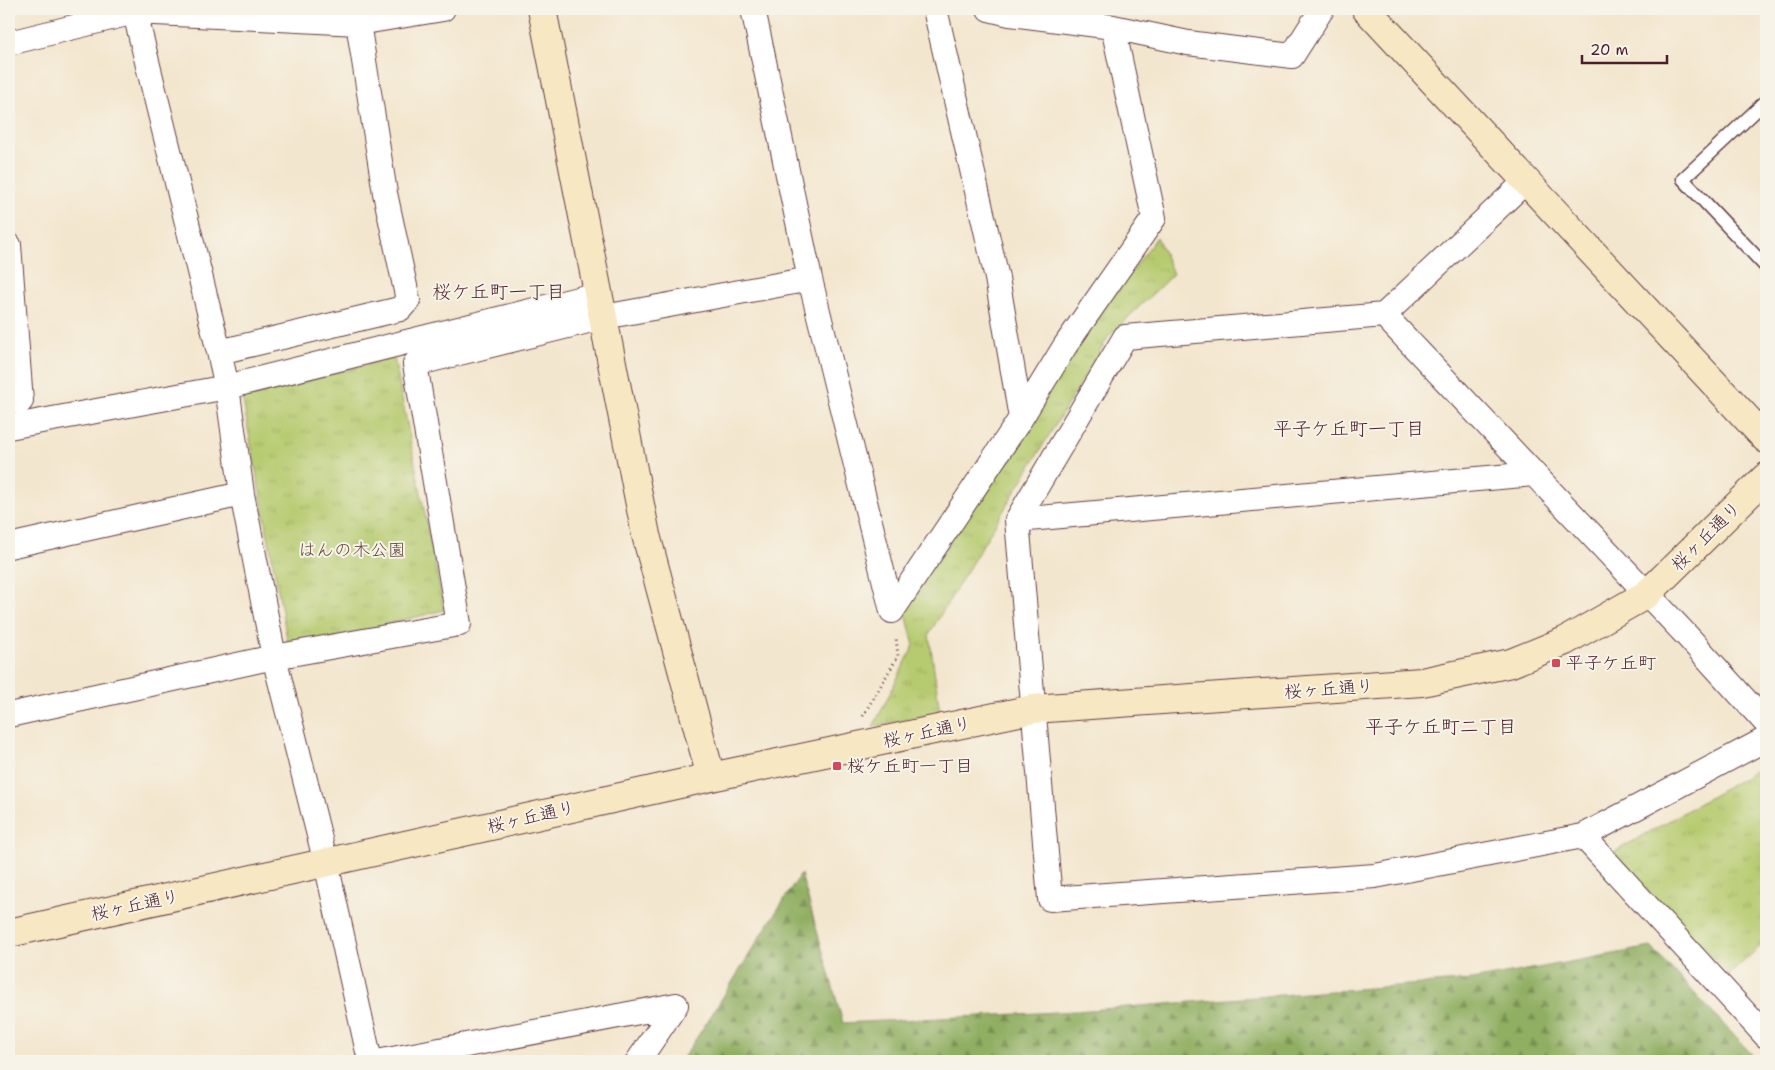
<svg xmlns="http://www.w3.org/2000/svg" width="1775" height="1070" viewBox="0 0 1775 1070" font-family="'Shantell Sans','Klee One',sans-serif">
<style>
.forest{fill:url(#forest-firs);stroke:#6d6746}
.park{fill:url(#park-tufts);stroke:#80754d}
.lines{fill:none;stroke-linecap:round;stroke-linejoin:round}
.lane-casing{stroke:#633d43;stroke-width:15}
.street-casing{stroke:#633d43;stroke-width:26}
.secondary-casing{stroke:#633d43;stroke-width:30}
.path{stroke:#633d43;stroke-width:3;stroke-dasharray:1 4;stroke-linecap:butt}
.lane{stroke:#fff;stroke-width:12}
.street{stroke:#fff;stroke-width:24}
.secondary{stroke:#f7e8c3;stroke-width:28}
.poi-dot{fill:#d1495b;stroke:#f7f3e8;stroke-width:2}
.labels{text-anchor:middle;stroke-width:4;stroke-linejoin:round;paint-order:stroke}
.street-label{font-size:18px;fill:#4a1f2b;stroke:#f7f3e8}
.park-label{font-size:18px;fill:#654a3c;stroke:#f7f3e8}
.poi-label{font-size:18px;fill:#4a1f2b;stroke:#f7f3e8;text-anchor:start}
.neighbourhood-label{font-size:19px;fill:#4a1f2b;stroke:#f7f3e8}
</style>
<defs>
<pattern id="forest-firs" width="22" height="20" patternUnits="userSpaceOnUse" patternTransform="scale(1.25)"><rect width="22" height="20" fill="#90af62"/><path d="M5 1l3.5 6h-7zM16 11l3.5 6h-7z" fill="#788e51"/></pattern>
<pattern id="park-tufts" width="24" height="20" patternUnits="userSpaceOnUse" patternTransform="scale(1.25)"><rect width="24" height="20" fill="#b6cb6f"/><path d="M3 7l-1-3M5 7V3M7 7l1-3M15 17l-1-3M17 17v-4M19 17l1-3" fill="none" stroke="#9eae60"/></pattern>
</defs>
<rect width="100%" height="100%" fill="#f7f3e8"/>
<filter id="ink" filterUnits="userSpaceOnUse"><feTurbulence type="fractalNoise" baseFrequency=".02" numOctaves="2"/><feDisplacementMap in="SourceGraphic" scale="10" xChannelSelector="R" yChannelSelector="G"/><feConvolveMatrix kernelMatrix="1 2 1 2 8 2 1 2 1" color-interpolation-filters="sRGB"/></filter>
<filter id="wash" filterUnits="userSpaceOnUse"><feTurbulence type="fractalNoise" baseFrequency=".0096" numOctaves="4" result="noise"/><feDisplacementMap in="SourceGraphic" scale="20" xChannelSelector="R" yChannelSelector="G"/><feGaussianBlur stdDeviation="1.12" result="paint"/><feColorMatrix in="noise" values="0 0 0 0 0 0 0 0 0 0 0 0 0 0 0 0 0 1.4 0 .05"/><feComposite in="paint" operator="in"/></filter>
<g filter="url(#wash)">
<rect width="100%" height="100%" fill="#f3e6ce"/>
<!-- forest -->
<path class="forest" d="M 801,874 L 843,1023 L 1076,1011 L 1472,980 L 1651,947 L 1758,1061 L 681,1061 C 723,1000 759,936 801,874 Z"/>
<!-- park -->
<path class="park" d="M 1157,237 L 1173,274 L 1109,336 L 929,634 L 940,712 L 873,727 L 914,645 L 905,610 L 1089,330 Z
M 394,358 L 444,610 L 289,649 L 242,396 Z
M 1766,765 L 1766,941 L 1729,975 L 1611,854 Z"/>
</g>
<g filter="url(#ink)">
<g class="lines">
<defs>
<path id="lane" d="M 1766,103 L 1764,103 L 1683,179 L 1766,267"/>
<path id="street" d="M 134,9 L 219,352
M 753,9 L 810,279 L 892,611
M 935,9 L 997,278 L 1021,418
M 989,9 L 1010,14 L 1113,27 L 1188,43 L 1292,56 L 1322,9
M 9,43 L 135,12 L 358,23
M 1526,181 L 1384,315 L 1125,337 L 1017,520 L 1533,474
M 9,245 L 21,401 L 9,402
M 1384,315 L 1689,638 L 1766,723
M 9,427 L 227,387 L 598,294
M 1017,520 L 1050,899 L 1375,876 L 1583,836 L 1766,739
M 9,546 L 242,494
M 892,611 L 1021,418 L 1065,346 L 1154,218 L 1113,27
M 9,715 L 274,657 L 459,624 L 415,364 L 604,317 L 810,279
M 1583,836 L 1766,1036
M 370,1061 L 326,863 L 274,657 L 242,494 L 227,387 L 219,352 L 400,309 L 408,300 L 385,193 L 358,23 L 443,9
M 382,1061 L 676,1005
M 638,1061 L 676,1005"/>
<path id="secondary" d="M 542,9 L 646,535 L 711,777
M 1366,9 L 1766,439
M 9,933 L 711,777 L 1033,709 L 1422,682 L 1511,663 L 1565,641 L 1647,594 L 1766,477"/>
</defs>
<!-- lane casing -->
<use href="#lane" class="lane-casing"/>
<!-- street casing -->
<use href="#street" class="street-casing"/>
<!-- secondary casing -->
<use href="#secondary" class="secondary-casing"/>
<!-- path -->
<path class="path" d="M 863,716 L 898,656 L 896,637"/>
<!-- lane -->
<use href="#lane" class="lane"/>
<!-- street -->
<use href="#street" class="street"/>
<!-- secondary -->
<use href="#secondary" class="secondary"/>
</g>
</g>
<!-- markers -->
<g class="poi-dot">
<rect x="1551" y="658" width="10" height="10" rx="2.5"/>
<rect x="832" y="761" width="10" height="10" rx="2.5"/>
</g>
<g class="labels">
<!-- street labels -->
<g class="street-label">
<text transform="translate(1706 536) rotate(-45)" y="6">桜ヶ丘通り</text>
<text transform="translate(1329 689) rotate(-4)" y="6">桜ヶ丘通り</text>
<text transform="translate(927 732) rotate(-12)" y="6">桜ヶ丘通り</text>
<text transform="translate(531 817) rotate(-13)" y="6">桜ヶ丘通り</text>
<text transform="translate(135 905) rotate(-12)" y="6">桜ヶ丘通り</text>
</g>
<!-- park labels -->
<g class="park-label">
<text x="352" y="556">はんの木公園</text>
</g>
<!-- poi labels -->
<g class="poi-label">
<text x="1566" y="669">平子ケ丘町</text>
<text x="847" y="772">桜ケ丘町一丁目</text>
</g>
<!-- neighbourhood labels -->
<g class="neighbourhood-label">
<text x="499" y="298">桜ケ丘町一丁目</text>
<text x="1349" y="435">平子ケ丘町一丁目</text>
<text x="1441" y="733">平子ケ丘町二丁目</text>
</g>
</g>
<!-- margin -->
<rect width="1775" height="1070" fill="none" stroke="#f7f3e8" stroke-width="30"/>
<!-- scale -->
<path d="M1582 55v8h85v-8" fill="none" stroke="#4a1f2b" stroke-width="2.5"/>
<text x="1590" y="55" font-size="15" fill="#4a1f2b" stroke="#f7f3e8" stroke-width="4" paint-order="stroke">20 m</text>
</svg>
